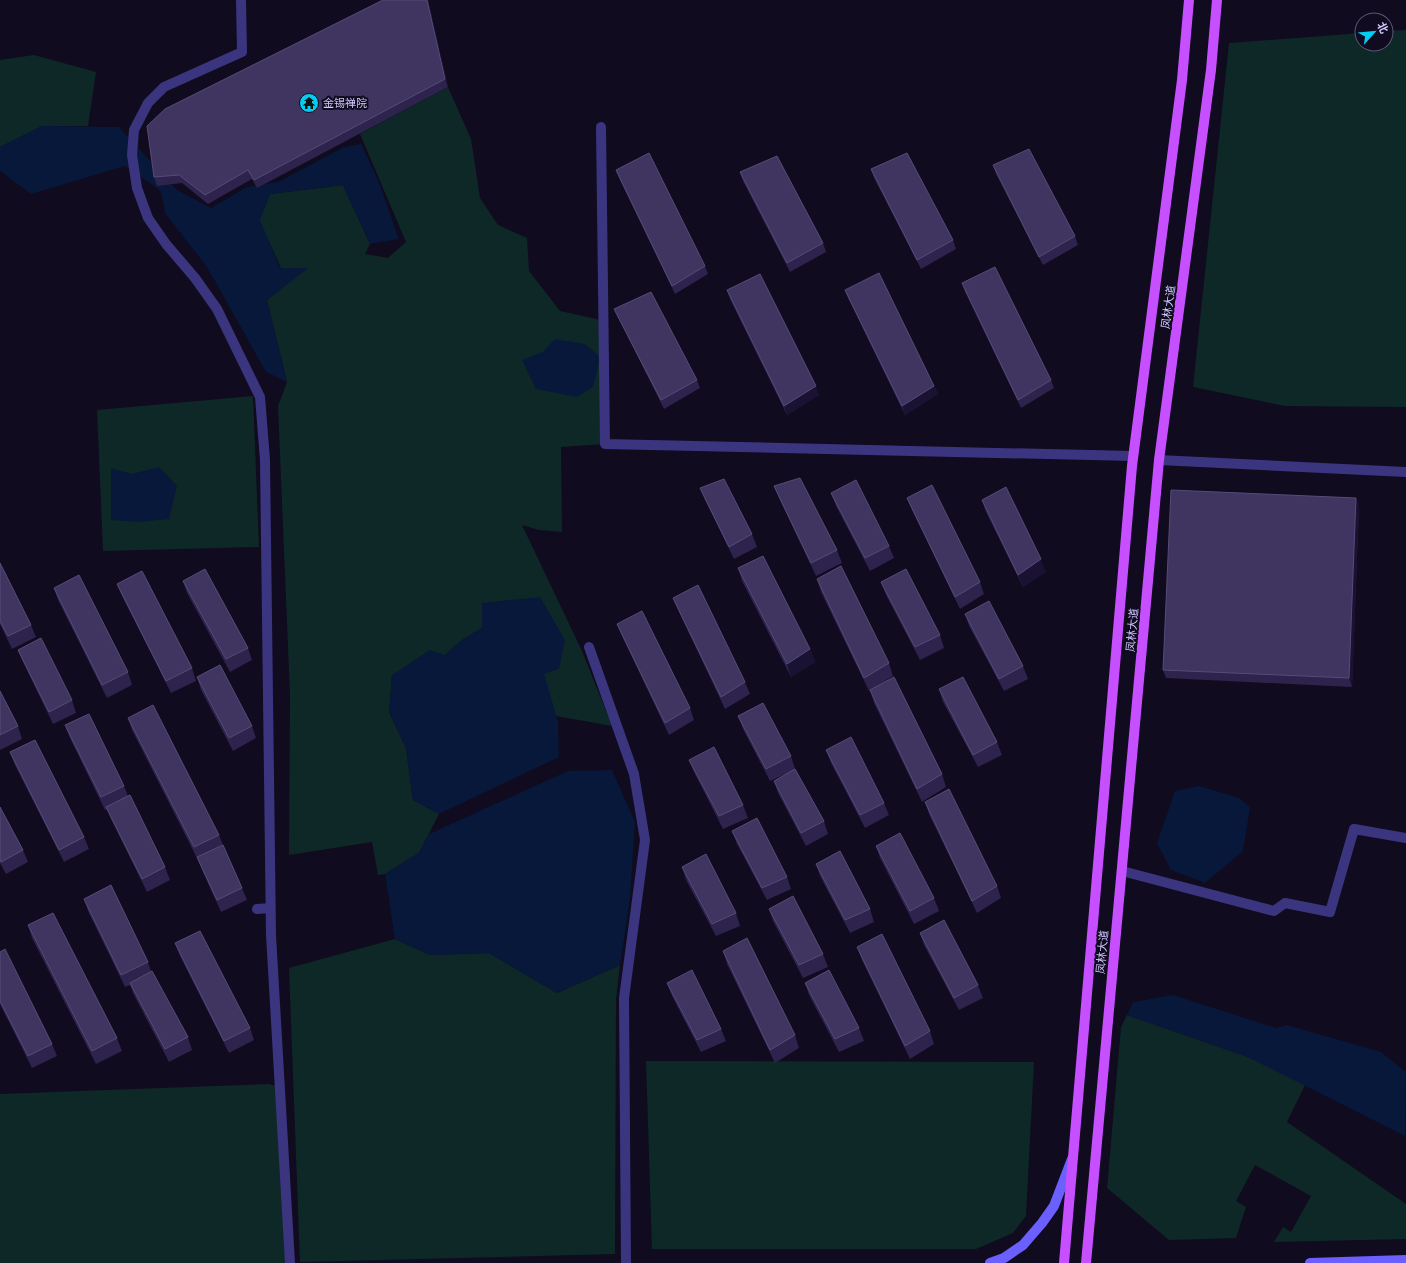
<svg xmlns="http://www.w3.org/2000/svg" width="1406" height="1263" viewBox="0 0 1406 1263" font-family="'Fira Sans','Noto Sans SC',sans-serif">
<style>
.green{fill:#0e2828}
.water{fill:#07183b}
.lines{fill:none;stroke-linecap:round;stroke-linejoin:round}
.street{stroke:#3b357f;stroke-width:10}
.secondary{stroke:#6b5fff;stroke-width:10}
.primary{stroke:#c64fff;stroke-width:10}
.wall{fill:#2d234d}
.shaded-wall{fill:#1a1232}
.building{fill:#3f3560;stroke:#564c79}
.labels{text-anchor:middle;stroke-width:4;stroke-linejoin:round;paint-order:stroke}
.poi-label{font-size:11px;fill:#d1c8ff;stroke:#100b1e;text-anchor:start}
.street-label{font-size:11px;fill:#d1c8ff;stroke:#100b1e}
</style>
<rect width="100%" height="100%" fill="#100b1e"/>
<!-- green -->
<path class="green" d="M 1406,30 L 1406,407 L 1285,406 L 1193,387 L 1229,43 L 1362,33 L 1362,44 L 1386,44 L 1386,31 Z
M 34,55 L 96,72 L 88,126 L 42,126 L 0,147 L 0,60 Z
M 448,87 L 471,139 L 480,198 L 498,225 L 527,238 L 529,271 L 560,311 L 601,320 L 605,444 L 561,447 L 562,532 L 539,530 L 522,525 L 582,651 L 612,726 L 556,716 L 543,674 L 482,628 L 462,640 L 445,655 L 392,675 L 389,712 L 406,748 L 413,800 L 439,814 L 419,853 L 385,874 L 378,875 L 372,842 L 289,855 L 290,695 L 278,406 L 287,382 L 267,300 L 307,268 L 281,268 L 259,220 L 270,194 L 343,185 L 370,244 L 365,254 L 388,258 L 406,242 L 360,134 Z
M 253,396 L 259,547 L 103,551 L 97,410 Z
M 395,939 L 430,955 L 489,953 L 557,993 L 620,965 L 616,1000 L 615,1254 L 300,1262 L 289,968 Z
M 1127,1015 L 1248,1057 L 1305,1085 L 1287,1122 L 1406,1204 L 1406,1239 L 1274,1242 L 1283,1227 L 1291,1232 L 1311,1196 L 1255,1165 L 1236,1201 L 1246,1207 L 1236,1238 L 1169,1240 L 1107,1188 L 1121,1027 Z
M 646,1061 L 1034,1062 L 1026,1216 L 1013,1233 L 976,1249 L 652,1249 Z
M 269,1084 L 280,1087 L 290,1263 L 0,1263 L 0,1094 Z"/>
<!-- water -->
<path class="water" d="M 42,126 L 119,127 L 177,190 L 211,208 L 247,187 L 278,182 L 344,147 L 361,144 L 378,180 L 399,239 L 370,244 L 343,185 L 270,194 L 260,220 L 280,268 L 308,268 L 267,300 L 287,382 L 266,372 L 207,267 L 165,213 L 161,191 L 125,166 L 31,194 L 0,171 L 0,147 Z
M 555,339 L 585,344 L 600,357 L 593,387 L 577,397 L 536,389 L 522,360 L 543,352 Z
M 159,467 L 177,486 L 169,519 L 139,522 L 111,520 L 111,468 L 132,474 Z
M 540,597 L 565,640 L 559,669 L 544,674 L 558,722 L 559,757 L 439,814 L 413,800 L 406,748 L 389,712 L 392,675 L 430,650 L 445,655 L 462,640 L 482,628 L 482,603 Z
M 612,770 L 635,822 L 630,899 L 620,965 L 557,993 L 489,953 L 430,955 L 395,939 L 385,874 L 419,853 L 429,834 L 568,771 Z
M 1199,786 L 1239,798 L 1250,807 L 1243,851 L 1205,883 L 1171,870 L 1157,843 L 1175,791 Z
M 1173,995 L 1276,1028 L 1287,1025 L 1381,1052 L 1406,1072 L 1405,1136 L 1248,1057 L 1127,1015 L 1133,1002 Z"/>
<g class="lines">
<!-- street -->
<path class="street" d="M 241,0 L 242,52 L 164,87 L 148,103 L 134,130 L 132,155 L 137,188 L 148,218 L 166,244 L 195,278 L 217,309 L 260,397 L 265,460 L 271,935 L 290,1263
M 601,127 L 605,444 L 1133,456
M 1159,460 L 1406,472
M 589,647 L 634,774 L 645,840 L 624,998 L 626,1263
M 1122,871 L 1274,911 L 1285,903 L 1330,912 L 1354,829 L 1406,838
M 257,909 L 270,908"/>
<!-- secondary -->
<path class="secondary" d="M 990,1263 L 1004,1258 L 1023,1245 L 1042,1223 L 1054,1206 L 1072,1159
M 1310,1263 L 1406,1260"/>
<!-- primary -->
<path class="primary" d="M 1064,1263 L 1132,466 L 1182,80 L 1189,0
M 1086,1263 L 1159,460 L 1211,70 L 1217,0"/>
</g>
<!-- wall -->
<path class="wall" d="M 428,0 L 448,87 L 257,188 L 252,179 L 208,204 L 182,183 L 157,186 L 154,177 Z
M 993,165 L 1075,236 L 1078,245 L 1043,265 L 996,174 Z
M 871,169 L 953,240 L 956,249 L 921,269 L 874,178 Z
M 616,170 L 705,266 L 708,274 L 675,294 L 619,178 Z
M 740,172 L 823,243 L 826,252 L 790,272 L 743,181 Z
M 962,283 L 1051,380 L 1054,388 L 1021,408 L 965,292 Z
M 727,290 L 819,395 L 787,415 L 730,299 Z
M 845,290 L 934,386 L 938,394 L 905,415 L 848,298 Z
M 614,309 L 697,380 L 700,388 L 664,409 Z
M 774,486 L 837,550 L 842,563 L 816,576 L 779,498 Z
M 700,488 L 752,534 L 757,547 L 734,559 L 705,500 Z
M 831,493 L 889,546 L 894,558 L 870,571 L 836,506 Z
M 907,498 L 980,582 L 984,594 L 960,609 L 912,510 Z
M 1356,498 L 1359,507 L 1352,687 L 1166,678 L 1163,670 Z
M 982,500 L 1046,572 L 1023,587 L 986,512 Z
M 0,563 L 31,625 L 36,637 L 12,649 L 0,624 Z
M 738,568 L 810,649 L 815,662 L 791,677 L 742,581 Z
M 817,579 L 889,663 L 893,676 L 869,691 L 821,592 Z
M 183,581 L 248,648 L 252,660 L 230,672 L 187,593 Z
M 881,582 L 940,635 L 944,648 L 920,660 L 886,595 Z
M 117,584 L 192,668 L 196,681 L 171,693 L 122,596 Z
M 54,588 L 128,672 L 132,685 L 107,698 L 58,600 Z
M 673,598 L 745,682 L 750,694 L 725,709 L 678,610 Z
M 965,614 L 1023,666 L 1028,679 L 1004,691 L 969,626 Z
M 617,624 L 690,708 L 694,720 L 669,735 L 622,636 Z
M 18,650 L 72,700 L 76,713 L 53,724 L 23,662 Z
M 197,677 L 252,726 L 256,738 L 233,751 L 201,690 Z
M 939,689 L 997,742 L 1002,755 L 978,767 L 943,702 Z
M 870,690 L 942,774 L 946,787 L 922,802 L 874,703 Z
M 0,691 L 18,726 L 22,739 L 0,750 Z
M 738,716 L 791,756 L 795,769 L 824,821 L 828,834 L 806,846 L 778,793 L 774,781 L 792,771 L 770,781 L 743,729 Z
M 128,718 L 219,835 L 223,845 L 242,888 L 247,900 L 221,912 L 202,870 L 198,860 L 132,730 Z
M 65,725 L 124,786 L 128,796 L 165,867 L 170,880 L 147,892 L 111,819 L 107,809 L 105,810 L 70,738 Z
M 826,750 L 884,803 L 889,815 L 865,828 L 831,763 Z
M 10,752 L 84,837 L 89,849 L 64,862 L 15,765 Z
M 689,760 L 743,805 L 748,818 L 723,829 L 694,772 Z
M 925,802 L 997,886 L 1001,898 L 977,913 L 929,814 Z
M 0,807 L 23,850 L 28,862 L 6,874 L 0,863 Z
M 732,831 L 787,877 L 791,889 L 767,900 L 737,844 Z
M 876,846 L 934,898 L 939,911 L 914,924 L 880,858 Z
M 816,864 L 870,909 L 874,922 L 850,933 L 820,876 Z
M 682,867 L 736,913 L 740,926 L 716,936 L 686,880 Z
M 84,899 L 148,962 L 151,971 L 188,1037 L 192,1050 L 169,1062 L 134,995 L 130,985 L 125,987 L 88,911 Z
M 769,909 L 823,954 L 828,967 L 803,978 L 773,921 Z
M 28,925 L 117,1038 L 122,1051 L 96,1064 L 32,938 Z
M 920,933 L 978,985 L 983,998 L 959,1010 L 924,945 Z
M 175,943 L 250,1028 L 254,1040 L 229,1053 L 180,956 Z
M 857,947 L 930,1031 L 934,1044 L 910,1059 L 862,960 Z
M 723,951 L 795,1035 L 799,1048 L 775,1063 L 727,964 Z
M 0,952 L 52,1044 L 57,1056 L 32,1068 L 0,1004 Z
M 667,983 L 721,1029 L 726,1041 L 701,1052 L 672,996 Z
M 805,983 L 859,1028 L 864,1041 L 839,1052 L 809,995 Z"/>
<!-- shaded-wall -->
<path class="shaded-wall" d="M 427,0 L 428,0 L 448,87 L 445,79 Z
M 816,386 L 819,395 L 787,415 L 784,406 Z
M 934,386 L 938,394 L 905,415 L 902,406 Z
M 1356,498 L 1359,507 L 1352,687 L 1349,678 Z
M 1041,559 L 1046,572 L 1023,587 L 1018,575 Z
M 810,649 L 815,662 L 791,677 L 787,664 Z"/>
<!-- building -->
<path class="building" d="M 383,0 L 427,0 L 445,79 L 254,180 L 248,170 L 205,195 L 179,175 L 154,177 L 147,126 L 165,109 Z
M 1029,149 L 1075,236 L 1039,257 L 993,165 Z
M 649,153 L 705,266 L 672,286 L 616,170 Z
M 907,153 L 953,240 L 917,260 L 871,169 Z
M 777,156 L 823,243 L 787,263 L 740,172 Z
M 995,267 L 1051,380 L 1018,400 L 962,283 Z
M 879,273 L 934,386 L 902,406 L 845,290 Z
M 760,274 L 816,386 L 784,406 L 727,290 Z
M 651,292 L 697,380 L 661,400 L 614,309 Z
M 800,478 L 837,550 L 811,563 L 774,486 Z
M 724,479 L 752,534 L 729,547 L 700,488 Z
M 856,480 L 889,546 L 865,558 L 831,493 Z
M 932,485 L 980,582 L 955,597 L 907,498 Z
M 1006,487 L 1041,559 L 1018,575 L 982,500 Z
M 1171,490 L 1356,498 L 1349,678 L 1163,670 Z
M 763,556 L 810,649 L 787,664 L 738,568 Z
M 0,563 L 31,625 L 8,636 L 0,621 Z
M 841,566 L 889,663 L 864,678 L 817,579 Z
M 205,569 L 248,648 L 226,659 L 183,581 Z
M 906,569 L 940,635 L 915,647 L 881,582 Z
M 142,571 L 192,668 L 166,681 L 117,584 Z
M 79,575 L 128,672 L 102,685 L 54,588 Z
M 698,585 L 745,682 L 721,697 L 673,598 Z
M 989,601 L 1023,666 L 999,679 L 965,614 Z
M 642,611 L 690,708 L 665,723 L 617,624 Z
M 41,638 L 72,700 L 49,712 L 18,650 Z
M 220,665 L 252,726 L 229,738 L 197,677 Z
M 894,677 L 942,774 L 917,789 L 870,690 Z
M 963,677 L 997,742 L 973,755 L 939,689 Z
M 0,691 L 18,726 L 0,735 Z
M 763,703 L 791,756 L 766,769 L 738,716 Z
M 153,705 L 219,835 L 194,847 L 128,718 Z
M 89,714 L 124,786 L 101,797 L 65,725 Z
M 851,737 L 884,803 L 860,815 L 826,750 Z
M 35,740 L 84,837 L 59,850 L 10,752 Z
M 714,747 L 743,805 L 719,816 L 689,760 Z
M 795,769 L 824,821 L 801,833 L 774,781 Z
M 949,789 L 997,886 L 972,901 L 925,802 Z
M 130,795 L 165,867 L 142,879 L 106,807 Z
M 0,807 L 23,850 L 1,862 L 0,859 Z
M 757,818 L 787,877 L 762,888 L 732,831 Z
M 900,833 L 934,898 L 910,911 L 876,846 Z
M 223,845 L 242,888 L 217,900 L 197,857 Z
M 840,851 L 870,909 L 845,920 L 816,864 Z
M 706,854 L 736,913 L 712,924 L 682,867 Z
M 111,885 L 148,962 L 121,975 L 84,899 Z
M 793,896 L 823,954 L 799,965 L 769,909 Z
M 53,913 L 117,1038 L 92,1051 L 28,925 Z
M 944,920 L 978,985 L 954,998 L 920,933 Z
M 200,931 L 250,1028 L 224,1041 L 175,943 Z
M 882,934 L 930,1031 L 905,1046 L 857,947 Z
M 747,938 L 795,1035 L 770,1050 L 723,951 Z
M 5,949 L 52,1044 L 28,1056 L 0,1001 L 0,952 Z
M 692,970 L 721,1029 L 697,1040 L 667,983 Z
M 829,970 L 859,1028 L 835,1039 L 805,983 Z
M 152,971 L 188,1037 L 165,1049 L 130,983 Z"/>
<!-- icons -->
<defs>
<symbol id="temple-disc" viewBox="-11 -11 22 22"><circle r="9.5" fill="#00cff3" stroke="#100b1e"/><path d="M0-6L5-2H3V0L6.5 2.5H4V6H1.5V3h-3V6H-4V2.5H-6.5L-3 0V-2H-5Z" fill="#111"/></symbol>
</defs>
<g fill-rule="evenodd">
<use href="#temple-disc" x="298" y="92" width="22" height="22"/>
</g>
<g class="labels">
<!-- poi labels -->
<g class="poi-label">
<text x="323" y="107">金锡禅院</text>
</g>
<!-- street labels -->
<g class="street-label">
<text transform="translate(1168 307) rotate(-82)" y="4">凤林大道</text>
<text transform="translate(1132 630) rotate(-85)" y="4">凤林大道</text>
<text transform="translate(1102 952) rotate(-85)" y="4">凤林大道</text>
</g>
</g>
<!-- north arrow -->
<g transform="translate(1374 32) rotate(63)"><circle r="19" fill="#100b1e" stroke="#5d5778"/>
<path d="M0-3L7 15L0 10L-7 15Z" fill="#00cff3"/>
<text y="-6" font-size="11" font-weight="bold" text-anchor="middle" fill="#d1c8ff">北</text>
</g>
</svg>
